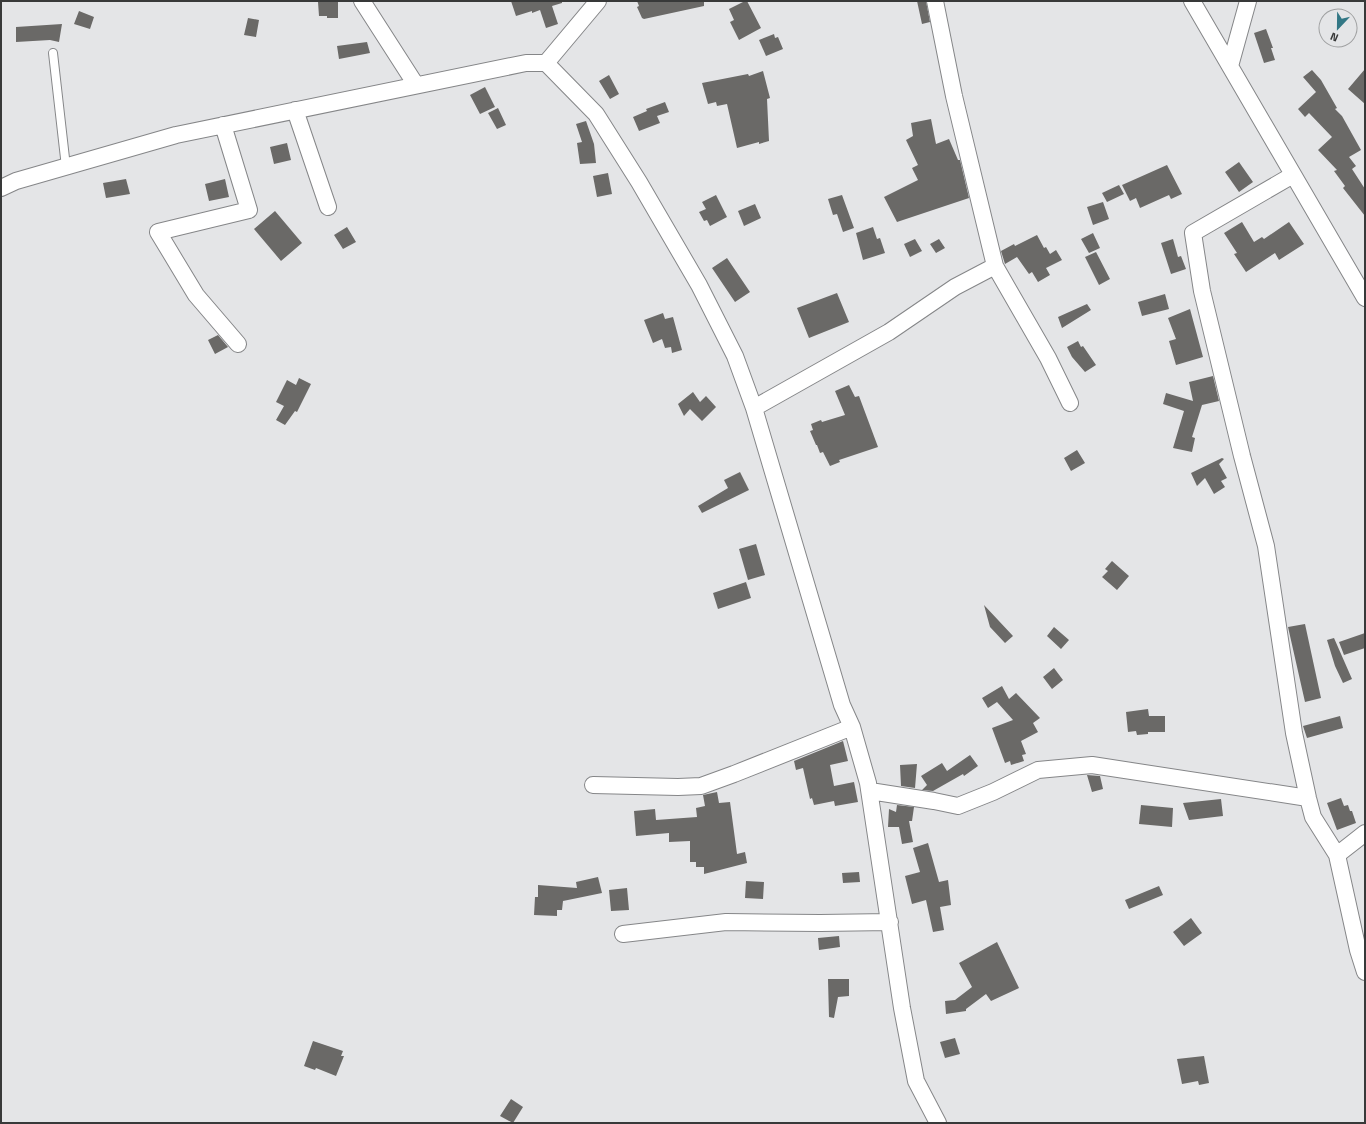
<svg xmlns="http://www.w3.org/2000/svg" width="1366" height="1124" viewBox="0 0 1366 1124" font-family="'Titillium Web',sans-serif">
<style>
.building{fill:#6a6967}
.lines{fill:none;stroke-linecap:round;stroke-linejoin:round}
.service-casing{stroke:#858688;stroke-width:10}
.minor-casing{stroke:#858688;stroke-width:18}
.service{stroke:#fff;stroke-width:8}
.minor{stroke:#fff;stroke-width:16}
</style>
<rect width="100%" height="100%" fill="#e4e5e7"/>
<!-- building -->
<path class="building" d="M 325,1 L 338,1 L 338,18 L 327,18 L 327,16 L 319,16 L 318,2 Z
M 511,1 L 562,1 L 562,3 L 552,6 L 558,24 L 546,28 L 540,10 L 532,13 L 532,11 L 516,16 Z
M 637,1 L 704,1 L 704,6 L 644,19 L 642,18 L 637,7 L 639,6 Z
M 745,1 L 747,1 L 761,28 L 739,40 L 730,22 L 734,20 L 729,9 Z
M 917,1 L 926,1 L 930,22 L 922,24 Z
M 79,11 L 94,17 L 90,29 L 74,24 Z
M 248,18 L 259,20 L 256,37 L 244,35 Z
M 62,24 L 59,42 L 50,40 L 16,42 L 16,27 Z
M 1266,29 L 1273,48 L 1271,48 L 1275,60 L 1264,63 L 1254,33 Z
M 774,34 L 775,38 L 778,37 L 783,49 L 766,56 L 759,40 Z
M 367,42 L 370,53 L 339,59 L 337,46 Z
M 1365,69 L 1365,104 L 1348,89 Z
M 1312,70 L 1321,80 L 1337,108 L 1335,109 L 1342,116 L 1361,150 L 1349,157 L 1356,166 L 1352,169 L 1365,189 L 1365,216 L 1343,188 L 1345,186 L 1334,171 L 1337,170 L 1318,150 L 1332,137 L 1309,113 L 1305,117 L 1298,109 L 1316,92 L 1303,77 Z
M 763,71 L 770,98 L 767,99 L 769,141 L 759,144 L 759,142 L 737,148 L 727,104 L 717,106 L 716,102 L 708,104 L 702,83 L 748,74 L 749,76 Z
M 609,75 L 619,94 L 610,99 L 599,81 Z
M 485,87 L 495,107 L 480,114 L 470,95 Z
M 665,102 L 669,112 L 657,116 L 660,123 L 639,131 L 633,117 L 647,111 L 646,109 Z
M 498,108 L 506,125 L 497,129 L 488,113 Z
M 931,119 L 936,144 L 949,139 L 958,160 L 960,160 L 969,198 L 897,222 L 884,197 L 918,180 L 912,168 L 918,165 L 906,140 L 913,136 L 911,123 Z
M 586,121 L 594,144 L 596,163 L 580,164 L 577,143 L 582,142 L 576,124 Z
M 287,143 L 291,160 L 274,164 L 270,147 Z
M 1239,162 L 1253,182 L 1239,192 L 1225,172 Z
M 1167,165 L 1182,194 L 1171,199 L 1169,195 L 1140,208 L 1136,198 L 1130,201 L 1122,185 Z
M 608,173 L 612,194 L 597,197 L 593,176 Z
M 126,179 L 130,194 L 106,198 L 103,183 Z
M 225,179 L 229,197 L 209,201 L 205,184 Z
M 1119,185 L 1124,194 L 1107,202 L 1102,193 Z
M 716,195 L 727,217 L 710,226 L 707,220 L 704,221 L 699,212 L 706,209 L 702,202 Z
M 842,195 L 854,228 L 843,232 L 837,214 L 833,215 L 828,199 Z
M 1103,202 L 1109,219 L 1093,225 L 1087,207 Z
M 755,204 L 761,218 L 744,226 L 738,211 Z
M 275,211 L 302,243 L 281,261 L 254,229 Z
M 1242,222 L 1254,242 L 1262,237 L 1264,239 L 1289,222 L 1304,244 L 1279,260 L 1275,253 L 1246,272 L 1234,254 L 1237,253 L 1224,233 Z
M 347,227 L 356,242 L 343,249 L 334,235 Z
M 873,227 L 877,239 L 880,238 L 885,253 L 863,260 L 856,233 Z
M 1093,233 L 1100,248 L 1089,253 L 1081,239 Z
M 1037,235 L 1044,248 L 1046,247 L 1050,254 L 1056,250 L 1062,260 L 1046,268 L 1050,275 L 1038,282 L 1032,272 L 1029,274 L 1017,257 L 1005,264 L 1001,251 L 1014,244 L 1015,246 Z
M 915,239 L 922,251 L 910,257 L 904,244 Z
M 939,239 L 945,248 L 936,253 L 930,244 Z
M 1173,239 L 1178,257 L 1181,256 L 1186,269 L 1171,274 L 1161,243 Z
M 1096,252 L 1110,279 L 1099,285 L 1085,257 Z
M 727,258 L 750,292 L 735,302 L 712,268 Z
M 837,293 L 849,322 L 809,338 L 797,308 Z
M 1165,294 L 1169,309 L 1142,316 L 1138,302 Z
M 1087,304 L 1091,310 L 1062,328 L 1058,317 Z
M 1190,309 L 1203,357 L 1176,365 L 1169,341 L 1176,339 L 1168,318 Z
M 663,313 L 665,319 L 673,317 L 682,350 L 672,353 L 671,347 L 665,348 L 662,339 L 653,343 L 644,320 Z
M 218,335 L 228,347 L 215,354 L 208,340 Z
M 1078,341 L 1081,347 L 1083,346 L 1096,365 L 1085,372 L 1072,357 L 1067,347 Z
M 1213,376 L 1219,401 L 1202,405 L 1192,437 L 1195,438 L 1192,452 L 1173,448 L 1184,411 L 1163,404 L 1166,393 L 1193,401 L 1189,382 Z
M 299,378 L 311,384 L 297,412 L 295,411 L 285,425 L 276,420 L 284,406 L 276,402 L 287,380 L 296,385 Z
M 849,385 L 855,397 L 859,396 L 878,447 L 839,460 L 840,462 L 830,466 L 823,452 L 820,453 L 817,445 L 816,445 L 810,431 L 813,430 L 811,424 L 821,420 L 822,422 L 845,415 L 835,391 Z
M 693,392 L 700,402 L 706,396 L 716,407 L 702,421 L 690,409 L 684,416 L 678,404 Z
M 1077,450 L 1085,463 L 1071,471 L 1064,458 Z
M 1222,458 L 1224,459 L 1219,464 L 1227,478 L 1221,481 L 1225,487 L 1214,494 L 1205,478 L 1197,486 L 1191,473 Z
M 740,472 L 749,490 L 702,513 L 698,506 L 728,488 L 724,480 Z
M 756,544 L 765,575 L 748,580 L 739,549 Z
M 1112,561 L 1129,576 L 1117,590 L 1102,577 L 1108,571 L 1105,569 Z
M 746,582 L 751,598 L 718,609 L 713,593 Z
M 984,605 L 1013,636 L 1005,643 L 990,627 Z
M 1305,624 L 1321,698 L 1305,702 L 1288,627 Z
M 1054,627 L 1069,640 L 1061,649 L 1047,636 Z
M 1365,633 L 1365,648 L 1344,655 L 1339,642 Z
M 1334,638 L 1352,679 L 1343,683 L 1335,666 L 1327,640 Z
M 1054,668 L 1063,680 L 1052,689 L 1043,677 Z
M 1002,686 L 1009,699 L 1016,693 L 1040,718 L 1033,723 L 1038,732 L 1021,741 L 1026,754 L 1022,755 L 1024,761 L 1011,765 L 1010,761 L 1005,763 L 992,728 L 1013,720 L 997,702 L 988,708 L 982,698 Z
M 1148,709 L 1149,716 L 1165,716 L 1165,732 L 1148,732 L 1148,734 L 1137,735 L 1136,731 L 1128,732 L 1126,712 Z
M 1340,716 L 1343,728 L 1307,738 L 1303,726 Z
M 843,741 L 848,761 L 830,765 L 834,786 L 854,782 L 858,802 L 835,806 L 834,801 L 814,805 L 812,798 L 810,799 L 803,768 L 796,770 L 794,761 Z
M 970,755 L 978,766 L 964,776 L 963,774 L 933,791 L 922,790 L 927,785 L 921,776 L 942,763 L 947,771 Z
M 917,764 L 915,788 L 901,786 L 900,765 Z
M 1087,775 L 1100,776 L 1103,789 L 1092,792 Z
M 717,792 L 719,803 L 730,802 L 737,854 L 745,852 L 747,863 L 704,874 L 704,867 L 696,867 L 696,862 L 690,862 L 690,841 L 669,842 L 669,833 L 636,836 L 634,811 L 655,809 L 656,820 L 697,817 L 696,808 L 705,806 L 703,795 Z
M 1341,798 L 1344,806 L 1348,805 L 1350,811 L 1352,811 L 1356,823 L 1337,830 L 1327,803 Z
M 1221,799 L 1223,816 L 1189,820 L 1183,803 Z
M 897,805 L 914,807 L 912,821 L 909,821 L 913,842 L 902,844 L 899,827 L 888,827 L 889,809 L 896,812 Z
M 1141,805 L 1173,808 L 1172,827 L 1139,824 Z
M 928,843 L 939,882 L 948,880 L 951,905 L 940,907 L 944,930 L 933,932 L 926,900 L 912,904 L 905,876 L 920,872 L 913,848 Z
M 859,872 L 860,882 L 843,883 L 842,873 Z
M 598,877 L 602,893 L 563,901 L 562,910 L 557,910 L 557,916 L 534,915 L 535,897 L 538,897 L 538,885 L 577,888 L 576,882 Z
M 746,881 L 764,882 L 763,899 L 745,898 Z
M 1159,886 L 1163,895 L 1129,909 L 1125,900 Z
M 627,888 L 629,910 L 611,911 L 609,890 Z
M 1191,918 L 1202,933 L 1184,946 L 1173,932 Z
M 839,936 L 840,947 L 819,950 L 818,938 Z
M 997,942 L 1019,988 L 991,1001 L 986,994 L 966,1009 L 966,1011 L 946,1014 L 945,1001 L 955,1000 L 972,987 L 959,963 Z
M 828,979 L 849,979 L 849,996 L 838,997 L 834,1018 L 829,1017 Z
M 955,1038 L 960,1054 L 945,1058 L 940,1042 Z
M 313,1041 L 343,1051 L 341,1056 L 344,1056 L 336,1076 L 316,1068 L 315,1070 L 304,1066 Z
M 1204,1056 L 1209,1083 L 1199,1085 L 1198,1081 L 1182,1084 L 1177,1059 Z
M 511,1099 L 523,1107 L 513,1123 L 500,1116 Z"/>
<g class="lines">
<defs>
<path id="service" d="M 53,53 L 66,167"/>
<path id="minor" d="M 362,1 L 416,85
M 935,1 L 954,96 L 995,266 L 1048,358 L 1070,403
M 1192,1 L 1365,298
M 546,63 L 598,1
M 1230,66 L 1248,1
M 295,110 L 328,207
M 223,125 L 249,210 L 158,232 L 196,295 L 238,344
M 1293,175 L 1193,233 L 1202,291 L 1242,456 L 1266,546 L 1294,733 L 1308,798 L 1313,817 L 1337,855 L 1358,950 L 1365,972
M 1,188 L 16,181 L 176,135 L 526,63 L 546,63 L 596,114 L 639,182 L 699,285 L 735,356 L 754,408 L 842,705 L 852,727 L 868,783 L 902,1008 L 916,1081 L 938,1123
M 754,408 L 889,332 L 955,287 L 995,266
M 593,785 L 678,787 L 701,786 L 734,774 L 852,727
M 870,791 L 934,801 L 958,806 L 993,792 L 1038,770 L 1092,765 L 1308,798
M 1337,855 L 1365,833
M 623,934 L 726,922 L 820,923 L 890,922"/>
</defs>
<!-- service casing -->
<use href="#service" class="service-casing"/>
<!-- minor casing -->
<use href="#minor" class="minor-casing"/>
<!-- service -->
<use href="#service" class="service"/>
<!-- minor -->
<use href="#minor" class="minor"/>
</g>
<!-- border -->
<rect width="1366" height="1124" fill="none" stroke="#383939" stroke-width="4"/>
<!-- north arrow -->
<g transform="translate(1338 28) rotate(202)"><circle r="19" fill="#e4e5e7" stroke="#9fa0a1"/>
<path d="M0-3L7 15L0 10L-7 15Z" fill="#327785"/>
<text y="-6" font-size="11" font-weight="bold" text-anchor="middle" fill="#383939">N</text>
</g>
</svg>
